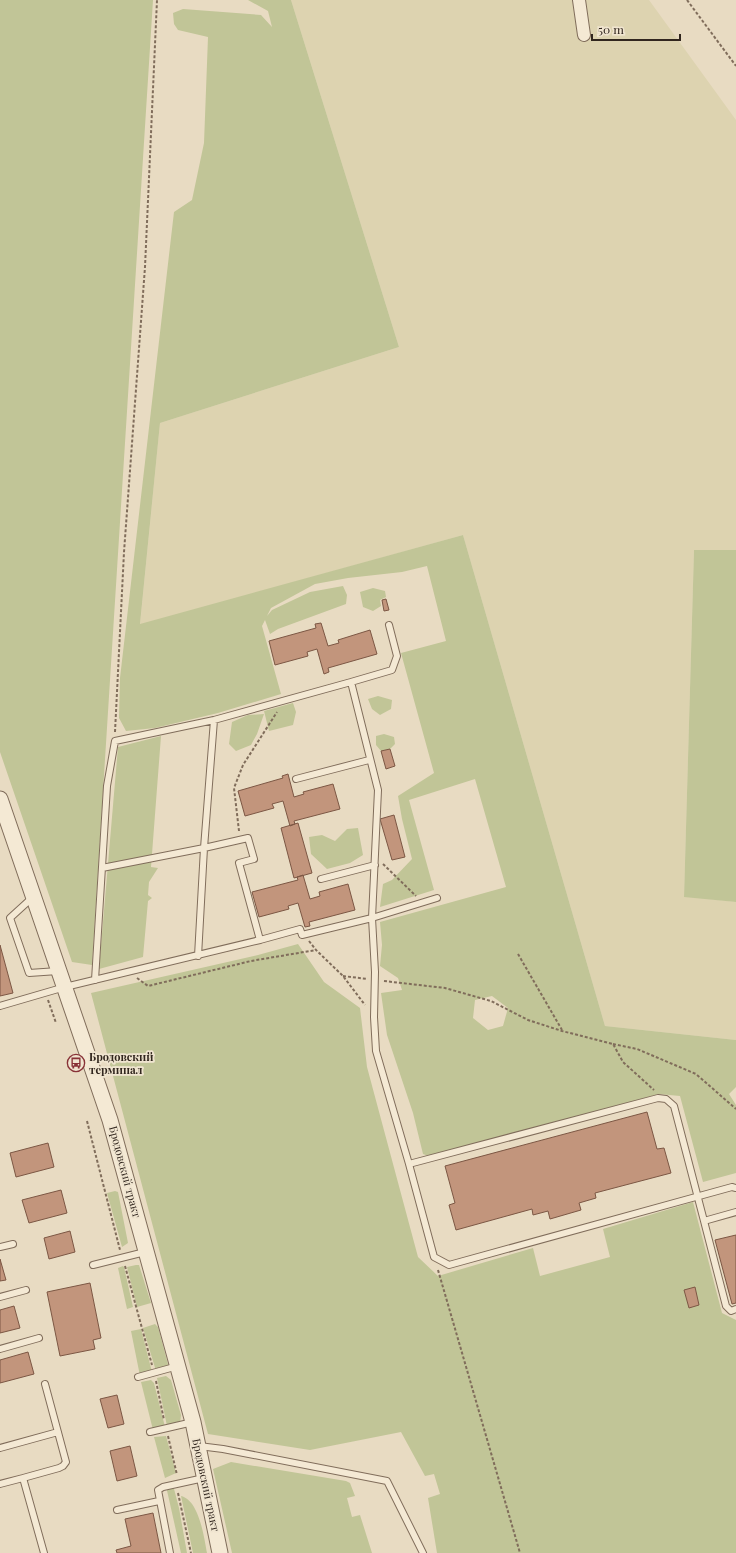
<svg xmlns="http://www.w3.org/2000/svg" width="736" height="1553" viewBox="0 0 736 1553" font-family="'Playfair Display',serif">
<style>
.farmland{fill:#ddd3b0}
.green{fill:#c1c597;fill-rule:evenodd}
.building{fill:#c2957c;stroke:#7c5744}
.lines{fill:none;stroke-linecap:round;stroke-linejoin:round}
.service-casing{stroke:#806d5b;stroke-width:8}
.minor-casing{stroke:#806d5b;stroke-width:14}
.tertiary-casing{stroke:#806d5b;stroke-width:17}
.path{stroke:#806d5b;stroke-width:2;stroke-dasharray:3 2;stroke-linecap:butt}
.service{stroke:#f4e9d4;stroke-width:6}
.minor{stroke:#f4e9d4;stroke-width:12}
.tertiary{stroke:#f4e9d4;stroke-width:15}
.labels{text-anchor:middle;stroke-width:3.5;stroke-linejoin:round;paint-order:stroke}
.poi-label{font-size:11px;font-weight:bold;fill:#31261e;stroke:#f0e5d0;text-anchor:start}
.street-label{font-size:11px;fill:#31261e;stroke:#f0e5d0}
</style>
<rect width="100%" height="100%" fill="#e8dbc2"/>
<!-- farmland -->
<path class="farmland" d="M 291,0 L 649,0 L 736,120 L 736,550 L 694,550 L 684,896 L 736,902 L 736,1040 L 605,1026 L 463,535 L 140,625 L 160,423 L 399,347 Z"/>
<!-- green -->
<path class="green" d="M 0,0 L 153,0 L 92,965 L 72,962 L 0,752 Z
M 248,0 L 291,0 L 399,347 L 160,423 L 140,624 L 463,535 L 605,1026 L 736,1040 L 736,1087 L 729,1094 L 736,1105 L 736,1173 L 703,1182 L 680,1096 L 659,1094 L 431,1157 L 423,1154 L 413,1113 L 387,1035 L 381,993 L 402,990 L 398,978 L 380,966 L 382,945 L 380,922 L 506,887 L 475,779 L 409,800 L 434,890 L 380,907 L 383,884 L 392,880 L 412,859 L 402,819 L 398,796 L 434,773 L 401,653 L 446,641 L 427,566 L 402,572 L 348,578 L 315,584 L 271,608 L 267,616 L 272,610 L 310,592 L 343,586 L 347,595 L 346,604 L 278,629 L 270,634 L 265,620 L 262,626 L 281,694 L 218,713 L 155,728 L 126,731 L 119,718 L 120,678 L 174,212 L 192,200 L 204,143 L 208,37 L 178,30 L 174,24 L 173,13 L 183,9 L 261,15 L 272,27 L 268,11 ZM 492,996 L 508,1008 L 503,1026 L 488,1030 L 473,1018 L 475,1000 Z
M 694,550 L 736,550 L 736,902 L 684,897 Z
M 373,588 L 385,591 L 386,597 L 380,600 L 381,606 L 373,611 L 363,607 L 360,592 Z
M 378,696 L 392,700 L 391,709 L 380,715 L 372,709 L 368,699 Z
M 293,703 L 296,712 L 293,725 L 269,731 L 264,711 Z
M 264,714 L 257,734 L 251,745 L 236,751 L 229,744 L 232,722 L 248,715 Z
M 384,734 L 394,737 L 395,744 L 390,749 L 381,751 L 376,745 L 376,736 Z
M 161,736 L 151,867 L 158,868 L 149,882 L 148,895 L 152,898 L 148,901 L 143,957 L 99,969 L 118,747 Z
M 358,828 L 363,855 L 350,863 L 327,869 L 311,854 L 309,837 L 322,835 L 335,841 L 347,829 Z
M 298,944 L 324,982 L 360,1008 L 367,1067 L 418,1257 L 438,1276 L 533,1248 L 540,1276 L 610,1257 L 603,1229 L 693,1202 L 722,1313 L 736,1320 L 736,1553 L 437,1553 L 428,1498 L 440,1494 L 434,1474 L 425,1476 L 401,1432 L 310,1450 L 208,1434 L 91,993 L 258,955 Z
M 115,1191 L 118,1192 L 128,1243 L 122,1247 L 107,1193 Z
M 136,1265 L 139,1265 L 151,1303 L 137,1307 L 127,1267 Z
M 123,1266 L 124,1267 L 133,1307 L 127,1309 L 118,1268 Z
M 155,1324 L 158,1327 L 169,1368 L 156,1371 L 143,1328 Z
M 141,1329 L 152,1372 L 140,1376 L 131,1331 Z
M 166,1376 L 171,1380 L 181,1415 L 180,1423 L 167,1426 L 157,1378 Z
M 151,1380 L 154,1383 L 165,1427 L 153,1430 L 141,1382 Z
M 166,1436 L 176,1473 L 165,1478 L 154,1437 Z
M 231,1462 L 346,1481 L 350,1483 L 355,1496 L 347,1498 L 352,1517 L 360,1515 L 372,1553 L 232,1553 L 213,1469 Z
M 173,1485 L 179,1508 L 187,1553 L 181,1553 L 166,1486 Z
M 181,1496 C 199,1500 204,1537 207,1553 L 193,1553 Z"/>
<!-- building -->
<path class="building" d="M 386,599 L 389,610 L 384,611 L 382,600 Z
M 321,623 L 328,646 L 339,643 L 338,640 L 370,630 L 377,654 L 328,668 L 329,672 L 324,674 L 317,649 L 307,652 L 308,656 L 275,665 L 269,641 L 316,628 L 315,624 Z
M 390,749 L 395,766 L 386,769 L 381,751 Z
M 288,774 L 294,797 L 304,794 L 303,792 L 333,784 L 340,809 L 294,821 L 295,824 L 290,826 L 283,801 L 272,804 L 274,808 L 245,816 L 238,791 L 283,778 L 282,776 Z
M 394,815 L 405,857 L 392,860 L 380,819 Z
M 298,823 L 312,873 L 294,878 L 281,828 Z
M 303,875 L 310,899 L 320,896 L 319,892 L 348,884 L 355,910 L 309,922 L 310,926 L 305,927 L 298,903 L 288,906 L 289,909 L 259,917 L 252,892 L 298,880 L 297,877 Z
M 0,945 L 13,993 L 0,996 Z
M 647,1112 L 657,1149 L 664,1148 L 671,1173 L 595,1193 L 596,1198 L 579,1203 L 581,1210 L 550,1219 L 548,1211 L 533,1215 L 532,1209 L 456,1230 L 449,1205 L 455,1203 L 445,1166 Z
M 48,1143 L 54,1167 L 16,1177 L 10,1153 Z
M 61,1190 L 67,1213 L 29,1223 L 22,1200 Z
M 70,1231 L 75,1252 L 49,1259 L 44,1238 Z
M 736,1235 L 736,1303 L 732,1304 L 715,1240 Z
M 0,1259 L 6,1280 L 0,1281 Z
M 90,1283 L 101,1338 L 93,1340 L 95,1349 L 60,1356 L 47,1292 Z
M 695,1287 L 699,1305 L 689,1308 L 684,1290 Z
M 14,1306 L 20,1328 L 0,1333 L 0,1310 Z
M 28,1352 L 34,1374 L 0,1383 L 0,1360 Z
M 117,1395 L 124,1424 L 108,1428 L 100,1399 Z
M 130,1446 L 137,1476 L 117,1481 L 110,1451 Z
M 153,1513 L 161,1553 L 117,1553 L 116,1550 L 131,1546 L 125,1519 Z"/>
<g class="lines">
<defs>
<path id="service" d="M 351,682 L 392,670 L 397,656 L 389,625
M 296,779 L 369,760
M 321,879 L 375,865
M 33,897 L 10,918 L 29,973 L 58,971
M 260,940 L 300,929 L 302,935 L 372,918 L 437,898
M 198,956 L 204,848 L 214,720
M 95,980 L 107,786 L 115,741 L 214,720 L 351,682 L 378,790 L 372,918 L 375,972 L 374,1017 L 376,1051 L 409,1164 L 658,1098 L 666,1099 L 674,1106 L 704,1221 L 736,1212
M 0,1006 L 65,987 L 260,940 L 239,863 L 254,859 L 248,838 L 204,848 L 102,868
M 409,1164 L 434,1257 L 449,1265 L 732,1187 L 736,1188
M 704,1221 L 726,1306 L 731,1311 L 736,1309
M 0,1247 L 13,1244
M 93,1265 L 145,1252
M 0,1297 L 26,1290
M 0,1349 L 39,1338
M 138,1377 L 178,1366
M 150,1432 L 193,1422
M 199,1446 L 223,1449 L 387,1481 L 423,1553
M 0,1448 L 58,1432
M 0,1484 L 23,1478
M 117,1510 L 159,1501
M 44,1553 L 23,1478 L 59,1468 L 63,1466 L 66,1462 L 45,1384
M 170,1553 L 158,1490 L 163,1487 L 204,1478"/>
<path id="minor" d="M 579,0 L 584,35"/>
<path id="tertiary" d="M 0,799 L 110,1120 L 193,1422 L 220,1553"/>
</defs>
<!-- service casing -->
<use href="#service" class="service-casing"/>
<!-- minor casing -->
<use href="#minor" class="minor-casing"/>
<!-- tertiary casing -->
<use href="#tertiary" class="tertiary-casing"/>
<!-- path -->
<path class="path" d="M 687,0 L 736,66
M 115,732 L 124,552 L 145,267 L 157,0
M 239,831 L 234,788 L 243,765 L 277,712
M 383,864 L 416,896
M 309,941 L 316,950 L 343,976 L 365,1005
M 518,954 L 562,1030
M 343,976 L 367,979
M 137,978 L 148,986 L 251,961 L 316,950
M 384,981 L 445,988 L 491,1001 L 528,1020 L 562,1031 L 613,1044 L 623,1062 L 654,1090
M 48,1000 L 56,1023
M 613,1044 L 637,1049 L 696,1074 L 736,1109
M 87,1121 L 120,1250
M 125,1266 L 152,1365
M 438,1270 L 520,1553
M 156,1381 L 164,1420
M 168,1436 L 177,1475
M 178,1493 L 191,1553"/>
<!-- service -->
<use href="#service" class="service"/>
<!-- minor -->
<use href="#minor" class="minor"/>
<!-- tertiary -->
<use href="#tertiary" class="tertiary"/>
</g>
<!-- icons -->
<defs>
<symbol id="bus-ring" viewBox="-11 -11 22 22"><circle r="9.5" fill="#f0e5d0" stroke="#883237" stroke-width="1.5"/><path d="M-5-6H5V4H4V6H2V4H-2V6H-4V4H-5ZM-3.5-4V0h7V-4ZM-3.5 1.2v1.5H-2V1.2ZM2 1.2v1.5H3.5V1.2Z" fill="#883237"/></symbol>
</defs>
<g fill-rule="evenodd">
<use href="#bus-ring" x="66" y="1053" width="20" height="20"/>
</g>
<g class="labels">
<!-- poi labels -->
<g class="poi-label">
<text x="89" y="1061">Бродовский<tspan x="89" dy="13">терминал</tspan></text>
</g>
<!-- street labels -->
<g class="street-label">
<text transform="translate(125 1172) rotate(75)" y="4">Бродовский тракт</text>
<text transform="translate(206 1485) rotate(78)" y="4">Бродовский тракт</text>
</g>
</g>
<!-- scale -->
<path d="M592 34v6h88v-6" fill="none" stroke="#31261e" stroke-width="2"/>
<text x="598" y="34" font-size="12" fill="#31261e" stroke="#f0e5d0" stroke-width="3" paint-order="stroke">50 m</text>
</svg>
